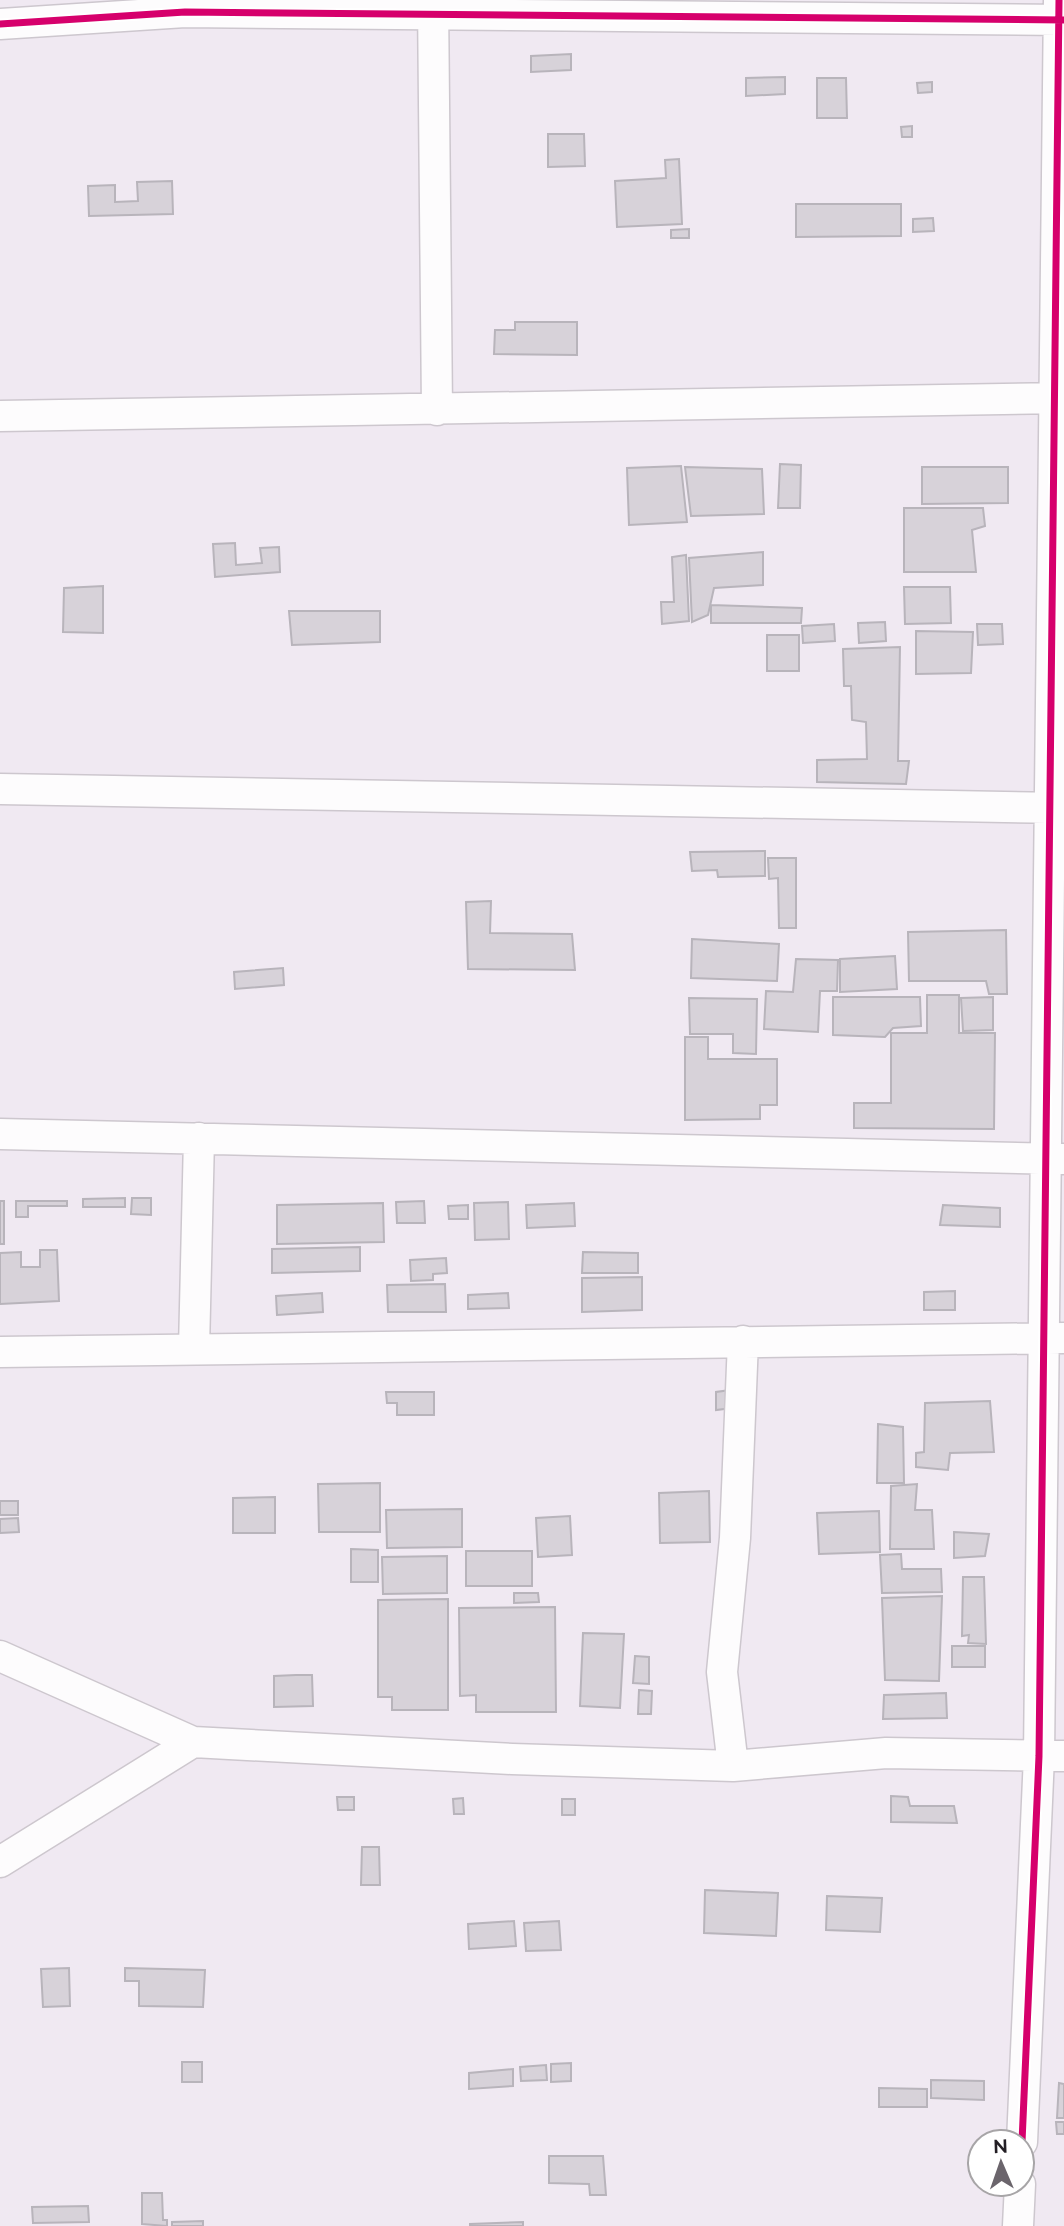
<svg xmlns="http://www.w3.org/2000/svg" width="1064" height="2226" viewBox="0 0 1064 2226" font-family="Raleway,sans-serif">
<style>
.building{fill:#d7d2d9;stroke:#b8b4bb;stroke-width:2}
.lines{fill:none;stroke-linecap:round;stroke-linejoin:round}
.minor-casing{stroke:#cdc7ce;stroke-width:33}
.minor{stroke:#fdfcfd;stroke-width:30}
.cycleway-casing{stroke:#fff;stroke-width:11}
.cycleway{stroke:#d6006c;stroke-width:7}
</style>
<rect width="100%" height="100%" fill="#f0e9f2"/>
<!-- building -->
<path class="building" d="M 571,54 L 571,70 L 531,72 L 531,56 Z
M 785,77 L 785,94 L 746,96 L 746,78 Z
M 817,78 L 846,78 L 847,118 L 817,118 Z
M 932,82 L 932,92 L 918,93 L 917,83 Z
M 912,126 L 912,137 L 902,137 L 901,127 Z
M 548,134 L 584,134 L 585,166 L 548,167 Z
M 679,159 L 682,224 L 617,227 L 615,181 L 666,178 L 665,160 Z
M 172,181 L 173,214 L 89,216 L 88,186 L 115,185 L 115,202 L 138,201 L 137,182 Z
M 796,204 L 901,204 L 901,236 L 796,237 Z
M 933,218 L 934,231 L 913,232 L 913,219 Z
M 689,229 L 689,238 L 671,238 L 671,230 Z
M 515,322 L 577,322 L 577,355 L 494,354 L 495,330 L 515,330 Z
M 780,464 L 801,465 L 800,508 L 778,508 Z
M 681,466 L 687,522 L 629,525 L 627,468 Z
M 685,467 L 762,469 L 764,514 L 691,516 Z
M 922,467 L 1008,467 L 1008,503 L 922,504 Z
M 904,508 L 983,508 L 985,526 L 972,530 L 976,572 L 904,572 Z
M 235,543 L 236,565 L 262,563 L 260,548 L 279,547 L 280,572 L 215,577 L 213,544 Z
M 763,552 L 763,585 L 714,588 L 708,615 L 692,622 L 689,558 Z
M 686,555 L 689,621 L 662,624 L 661,602 L 674,602 L 672,557 Z
M 103,586 L 103,633 L 63,632 L 64,588 Z
M 904,587 L 950,587 L 951,623 L 905,624 Z
M 711,605 L 802,608 L 801,623 L 711,623 Z
M 289,611 L 380,611 L 380,642 L 292,645 Z
M 885,622 L 886,641 L 859,643 L 858,623 Z
M 834,624 L 835,641 L 803,643 L 802,626 Z
M 977,624 L 1002,624 L 1003,644 L 978,645 Z
M 916,631 L 973,632 L 971,673 L 916,674 Z
M 767,635 L 799,635 L 799,671 L 767,671 Z
M 900,647 L 898,761 L 909,761 L 906,784 L 817,782 L 817,760 L 867,759 L 866,722 L 852,720 L 851,686 L 844,686 L 843,649 Z
M 765,851 L 765,876 L 718,877 L 717,870 L 692,871 L 690,852 Z
M 768,858 L 796,858 L 796,928 L 779,928 L 778,878 L 769,879 Z
M 491,901 L 490,933 L 572,934 L 575,970 L 468,969 L 466,902 Z
M 1006,930 L 1007,994 L 989,994 L 986,981 L 909,981 L 908,932 Z
M 692,939 L 779,944 L 777,981 L 691,978 Z
M 895,956 L 897,989 L 840,992 L 840,959 Z
M 796,959 L 838,960 L 837,991 L 820,991 L 818,1032 L 764,1029 L 766,991 L 793,992 Z
M 283,968 L 284,985 L 235,989 L 234,972 Z
M 927,995 L 959,995 L 959,1033 L 995,1033 L 994,1129 L 854,1128 L 854,1103 L 891,1103 L 891,1033 L 927,1033 Z
M 833,997 L 920,997 L 921,1026 L 893,1028 L 885,1037 L 833,1035 Z
M 993,997 L 993,1030 L 963,1031 L 961,998 Z
M 689,998 L 757,999 L 756,1054 L 733,1053 L 733,1034 L 690,1034 Z
M 685,1037 L 708,1037 L 708,1059 L 777,1059 L 777,1105 L 760,1105 L 760,1119 L 685,1120 Z
M 125,1198 L 125,1207 L 83,1207 L 83,1199 Z
M 132,1198 L 151,1198 L 151,1215 L 131,1214 Z
M 0,1201 L 4,1201 L 4,1244 L 0,1244 Z
M 16,1201 L 67,1201 L 67,1206 L 28,1206 L 28,1217 L 16,1217 Z
M 424,1201 L 425,1223 L 397,1223 L 396,1202 Z
M 508,1202 L 509,1239 L 475,1240 L 474,1203 Z
M 383,1203 L 384,1242 L 277,1244 L 277,1205 Z
M 574,1203 L 575,1226 L 527,1228 L 526,1205 Z
M 468,1205 L 468,1219 L 449,1219 L 448,1206 Z
M 943,1205 L 1000,1208 L 1000,1227 L 940,1225 Z
M 360,1247 L 360,1271 L 272,1273 L 272,1249 Z
M 40,1250 L 57,1250 L 59,1301 L 0,1304 L 0,1253 L 21,1252 L 21,1267 L 40,1267 Z
M 583,1252 L 638,1253 L 638,1273 L 582,1273 Z
M 446,1258 L 447,1273 L 433,1274 L 433,1280 L 411,1281 L 410,1260 Z
M 642,1277 L 642,1310 L 582,1312 L 582,1278 Z
M 445,1284 L 446,1312 L 388,1312 L 387,1285 Z
M 955,1291 L 955,1310 L 924,1310 L 924,1292 Z
M 322,1293 L 323,1312 L 277,1315 L 276,1296 Z
M 508,1293 L 509,1308 L 468,1309 L 468,1295 Z
M 731,1390 L 732,1408 L 716,1410 L 716,1392 Z
M 386,1392 L 434,1392 L 434,1415 L 397,1415 L 397,1403 L 387,1403 Z
M 990,1401 L 994,1452 L 950,1453 L 948,1470 L 916,1467 L 916,1453 L 924,1452 L 925,1403 Z
M 878,1424 L 903,1427 L 904,1483 L 877,1483 Z
M 380,1483 L 380,1532 L 319,1532 L 318,1484 Z
M 917,1484 L 915,1510 L 932,1510 L 934,1549 L 890,1549 L 891,1486 Z
M 709,1491 L 710,1542 L 660,1543 L 659,1493 Z
M 275,1497 L 275,1533 L 233,1533 L 233,1498 Z
M 0,1501 L 18,1501 L 18,1515 L 0,1515 Z
M 462,1509 L 462,1547 L 387,1548 L 386,1510 Z
M 879,1511 L 880,1552 L 819,1554 L 817,1513 Z
M 570,1516 L 572,1555 L 538,1557 L 536,1518 Z
M 18,1518 L 19,1532 L 0,1533 L 0,1519 Z
M 954,1532 L 989,1534 L 985,1556 L 954,1558 Z
M 351,1549 L 378,1550 L 378,1582 L 351,1582 Z
M 466,1551 L 532,1551 L 532,1586 L 466,1586 Z
M 901,1554 L 902,1569 L 941,1569 L 942,1592 L 882,1593 L 880,1555 Z
M 447,1556 L 447,1593 L 383,1594 L 382,1557 Z
M 963,1577 L 984,1577 L 986,1644 L 968,1643 L 969,1635 L 962,1636 Z
M 514,1593 L 538,1593 L 539,1602 L 514,1603 Z
M 942,1596 L 939,1681 L 885,1680 L 882,1598 Z
M 448,1599 L 448,1710 L 392,1710 L 392,1697 L 378,1697 L 378,1600 Z
M 555,1607 L 556,1712 L 476,1712 L 476,1695 L 460,1696 L 459,1608 Z
M 583,1633 L 624,1634 L 620,1708 L 580,1706 Z
M 952,1646 L 985,1646 L 985,1667 L 952,1667 Z
M 635,1656 L 649,1657 L 649,1684 L 633,1683 Z
M 296,1675 L 312,1675 L 313,1706 L 274,1707 L 274,1676 Z
M 639,1690 L 652,1691 L 651,1714 L 638,1714 Z
M 946,1693 L 947,1718 L 883,1719 L 884,1695 Z
M 891,1796 L 908,1797 L 910,1806 L 954,1806 L 957,1823 L 891,1822 Z
M 337,1797 L 354,1797 L 354,1810 L 338,1810 Z
M 463,1798 L 464,1814 L 454,1814 L 453,1799 Z
M 562,1799 L 575,1799 L 575,1815 L 562,1815 Z
M 362,1847 L 379,1847 L 380,1885 L 361,1885 Z
M 705,1890 L 778,1893 L 776,1936 L 704,1933 Z
M 827,1896 L 882,1898 L 880,1932 L 826,1930 Z
M 514,1921 L 516,1946 L 469,1949 L 468,1924 Z
M 559,1921 L 561,1950 L 526,1951 L 524,1923 Z
M 69,1968 L 70,2006 L 43,2007 L 41,1969 Z
M 125,1968 L 205,1970 L 203,2007 L 139,2006 L 139,1981 L 125,1981 Z
M 182,2062 L 202,2062 L 202,2082 L 182,2082 Z
M 571,2063 L 571,2081 L 551,2082 L 551,2064 Z
M 546,2065 L 547,2080 L 521,2081 L 520,2067 Z
M 513,2069 L 513,2086 L 469,2089 L 469,2073 Z
M 931,2080 L 984,2081 L 984,2100 L 931,2098 Z
M 1059,2083 L 1064,2084 L 1064,2118 L 1057,2118 Z
M 879,2088 L 927,2089 L 927,2107 L 879,2107 Z
M 1056,2122 L 1064,2122 L 1064,2134 L 1057,2134 Z
M 549,2156 L 603,2156 L 606,2195 L 590,2195 L 589,2184 L 549,2183 Z
M 142,2193 L 162,2193 L 163,2220 L 167,2220 L 167,2226 L 142,2224 Z
M 88,2206 L 89,2222 L 33,2223 L 32,2207 Z
M 203,2221 L 203,2226 L 172,2226 L 172,2222 Z
M 523,2222 L 523,2226 L 470,2226 L 470,2224 Z"/>
<g class="lines">
<defs>
<path id="minor" d="M 433,0 L 437,410
M 0,24 L 185,12 L 1064,20
M 0,416 L 1064,398
M 0,789 L 1064,808
M 0,1134 L 1063,1159
M 743,1341 L 735,1538 L 722,1672 L 733,1766 L 886,1753 L 1064,1756
M 194,1349 L 199,1138
M 0,1352 L 1064,1338
M 0,1656 L 193,1742 L 512,1759 L 733,1766
M 0,1862 L 193,1742
M 1022,2142 L 1039,1756 L 1059,0
M 1018,2226 L 1020,2184"/>
</defs>
<!-- minor casing -->
<use href="#minor" class="minor-casing"/>
<!-- minor -->
<use href="#minor" class="minor"/>
<defs>
<path id="cycleway" d="M 0,24 L 185,12 L 1064,20
M 1022,2142 L 1039,1756 L 1059,0"/>
</defs>
<!-- cycleway casing -->
<use href="#cycleway" class="cycleway-casing"/>
<!-- cycleway -->
<use href="#cycleway" class="cycleway"/>
</g>
<!-- north arrow -->
<g transform="translate(1001 2163) rotate(358)"><circle r="33" fill="#ffffff" stroke="#a7a5a7" stroke-width="2"/>
<path d="M0-5L12 26L0 18L-12 26Z" fill="#6b656c"/>
<text y="-10" font-size="19" font-weight="bold" text-anchor="middle" fill="#231e24">N</text>
</g>
</svg>
